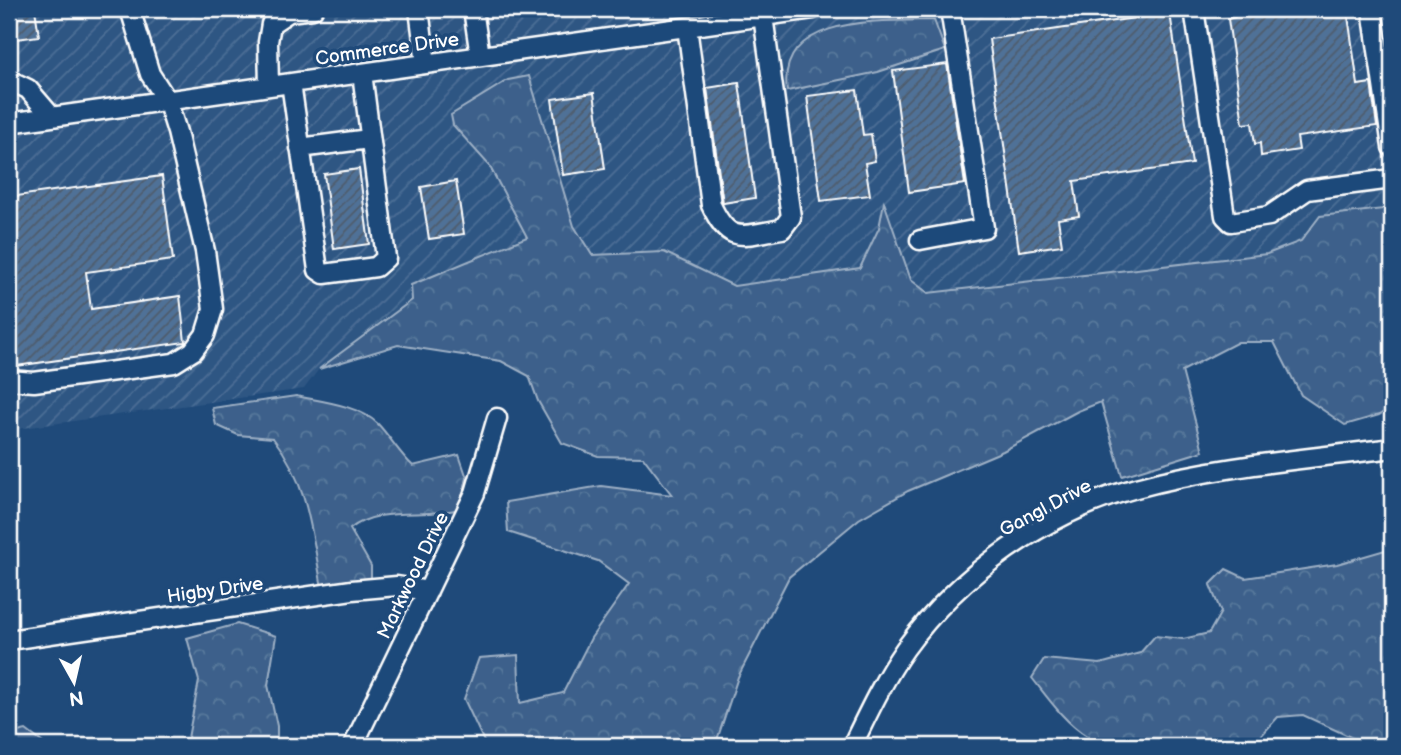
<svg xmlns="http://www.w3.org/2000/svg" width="1401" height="755" viewBox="0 0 1401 755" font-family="'Balsamiq Sans',sans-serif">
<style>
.industrial{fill:url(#industrial-furrows)}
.forest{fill:url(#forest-crowns);stroke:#9eb0c5;stroke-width:2}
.building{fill:url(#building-hatch);stroke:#fff;stroke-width:2}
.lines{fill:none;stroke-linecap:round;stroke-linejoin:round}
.minor-casing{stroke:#fff;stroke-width:23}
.minor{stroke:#1f4a7a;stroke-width:18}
.labels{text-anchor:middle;stroke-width:7;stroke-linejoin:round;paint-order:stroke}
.street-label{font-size:19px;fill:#fff;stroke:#1f4a7a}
</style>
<defs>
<pattern id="industrial-furrows" width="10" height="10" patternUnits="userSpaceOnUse" patternTransform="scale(1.75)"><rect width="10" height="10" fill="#2e5683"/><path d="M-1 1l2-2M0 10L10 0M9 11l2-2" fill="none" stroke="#4d6f96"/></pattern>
<pattern id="forest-crowns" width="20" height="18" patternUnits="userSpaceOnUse" patternTransform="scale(1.75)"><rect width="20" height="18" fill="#3c618b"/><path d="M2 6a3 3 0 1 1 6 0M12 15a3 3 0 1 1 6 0" fill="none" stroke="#59799c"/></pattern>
<pattern id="building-hatch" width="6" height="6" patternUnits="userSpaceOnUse" patternTransform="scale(1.75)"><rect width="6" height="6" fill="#507197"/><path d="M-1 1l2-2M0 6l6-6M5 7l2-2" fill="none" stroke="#4e5b6a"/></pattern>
</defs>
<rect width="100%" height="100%" fill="#1f4a7a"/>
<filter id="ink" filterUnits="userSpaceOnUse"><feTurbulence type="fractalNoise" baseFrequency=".0143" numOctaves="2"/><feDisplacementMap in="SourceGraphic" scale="14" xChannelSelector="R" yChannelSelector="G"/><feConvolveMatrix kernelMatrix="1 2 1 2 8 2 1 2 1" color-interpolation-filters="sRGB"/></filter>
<g filter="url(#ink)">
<!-- industrial -->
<path class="industrial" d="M 9,9 L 1392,9 L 1392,235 L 1267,254 L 928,293 L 911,280 L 860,268 L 734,286 L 664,252 L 592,255 L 412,300 L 319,369 L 304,389 L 9,430 Z"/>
<!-- forest -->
<path class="forest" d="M 934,20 L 945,50 L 878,72 L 787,91 C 776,14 884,21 934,20 Z
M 529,76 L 574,226 L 592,255 L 664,252 L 734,286 L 860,268 L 879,228 L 884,202 L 911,280 L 928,293 L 1267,254 L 1301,241 L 1320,216 L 1392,208 L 1392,407 L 1379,415 L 1345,425 L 1301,395 L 1274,342 L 1238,342 L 1182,371 L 1203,451 L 1122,476 L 1101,402 L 1078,411 L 1003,451 L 908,491 L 859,519 L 789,577 L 738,677 L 715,746 L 486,746 L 464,699 L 479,658 L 518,655 L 520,703 L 563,693 L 591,638 L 629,584 L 598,561 L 508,532 L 506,502 L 601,486 L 672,495 L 643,457 L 598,456 L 562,443 L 538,401 L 529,376 L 501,361 L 398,345 L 319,369 L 412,300 L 411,285 L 527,237 L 489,165 L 453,125 L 451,115 L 508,80 Z
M 296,396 C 320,401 359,405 378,424 C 391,438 399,453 413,466 L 459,455 L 467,478 L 459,509 C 423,519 381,505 350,529 L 371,566 L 371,581 L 322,588 C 312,534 308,482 273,438 L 238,435 L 216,425 L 212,408 Z
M 1392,548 L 1392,746 L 1370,746 L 1303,715 L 1278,717 L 1252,746 C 1214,746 1117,753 1087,736 C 1065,723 1047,697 1032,678 L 1044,659 L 1100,664 L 1140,653 L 1155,636 L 1183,639 L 1209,633 L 1221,612 L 1210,585 L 1226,569 L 1245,578 L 1337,564 Z
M 237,624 L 276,636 L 268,685 L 277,726 L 277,746 L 165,746 L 188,738 L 199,681 L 187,638 Z
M 26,730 L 47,746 L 9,746 L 9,734 Z"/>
<!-- building -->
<path class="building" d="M 9,9 L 35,9 L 39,36 L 9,40 Z
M 1234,9 L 1347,9 L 1358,85 L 1371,83 L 1377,126 L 1297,137 L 1299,150 L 1261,156 L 1260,143 L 1255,144 L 1252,123 L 1243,124 L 1228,19 L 1235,17 Z
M 1170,13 L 1192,164 L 1074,181 L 1079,216 L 1058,219 L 1062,245 L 1019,251 L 989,39 Z
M 947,64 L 965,184 L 909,192 L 893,71 Z
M 739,83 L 755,198 L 723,203 L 707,88 Z
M 857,90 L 863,135 L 871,134 L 875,161 L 865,163 L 870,195 L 821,201 L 807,96 Z
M 594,93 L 605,169 L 563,175 L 552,99 Z
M 359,169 L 369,244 L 334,249 L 324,174 Z
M 162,176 L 173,260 L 86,272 L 91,309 L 180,296 L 185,342 L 9,367 L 9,197 Z
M 456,181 L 464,234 L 429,239 L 421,187 Z"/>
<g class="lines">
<defs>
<path id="minor" d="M 419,9 L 426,64
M 473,9 L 480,56
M 1194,9 L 1225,216 L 1231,222 L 1269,216 L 1307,190 L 1392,179
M 1372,9 L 1392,147
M 687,27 L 711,205 C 730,246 742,235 782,229 L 791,217 L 763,16
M 9,80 L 28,89 L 52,117
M 291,83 L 318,270 L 324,274 L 376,267 L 386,258 L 362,73
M 269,86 L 268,42 L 271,24 L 289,12 L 313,9
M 9,123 L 813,9
M 300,148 L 369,139
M 920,240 L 984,228 L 950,9
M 9,380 L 34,382 L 174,363 L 193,351 L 205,335 L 213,309 L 205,251 L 177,132 L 167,100 L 150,74 L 130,9
M 9,640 L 352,590 L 397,586 L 428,591
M 353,746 L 475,493 L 497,418
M 852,746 C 868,713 884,679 905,649 C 960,573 1045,513 1136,488 C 1217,466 1308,459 1392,448"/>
</defs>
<!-- minor casing -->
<use href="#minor" class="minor-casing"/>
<!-- minor -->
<use href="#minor" class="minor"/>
</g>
</g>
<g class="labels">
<!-- street labels -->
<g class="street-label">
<text transform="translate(387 48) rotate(-8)" y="7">Commerce Drive</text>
<text transform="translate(1045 507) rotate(-28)" y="7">Gangl Drive</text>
<text transform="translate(412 575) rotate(-64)" y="7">Markwood Drive</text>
<text transform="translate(215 589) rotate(-8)" y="7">Higby Drive</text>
</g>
</g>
<!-- margin -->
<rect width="1401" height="755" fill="none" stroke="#1f4a7a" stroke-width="35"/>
<rect x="18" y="18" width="1366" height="720" fill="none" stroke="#fff" stroke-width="2.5" filter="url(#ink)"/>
<!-- north arrow -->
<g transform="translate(74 682) rotate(172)" stroke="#1f4a7a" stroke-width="5" paint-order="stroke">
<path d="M0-5L12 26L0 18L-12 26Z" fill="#ffffff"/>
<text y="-10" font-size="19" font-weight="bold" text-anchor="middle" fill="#ffffff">N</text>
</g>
</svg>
